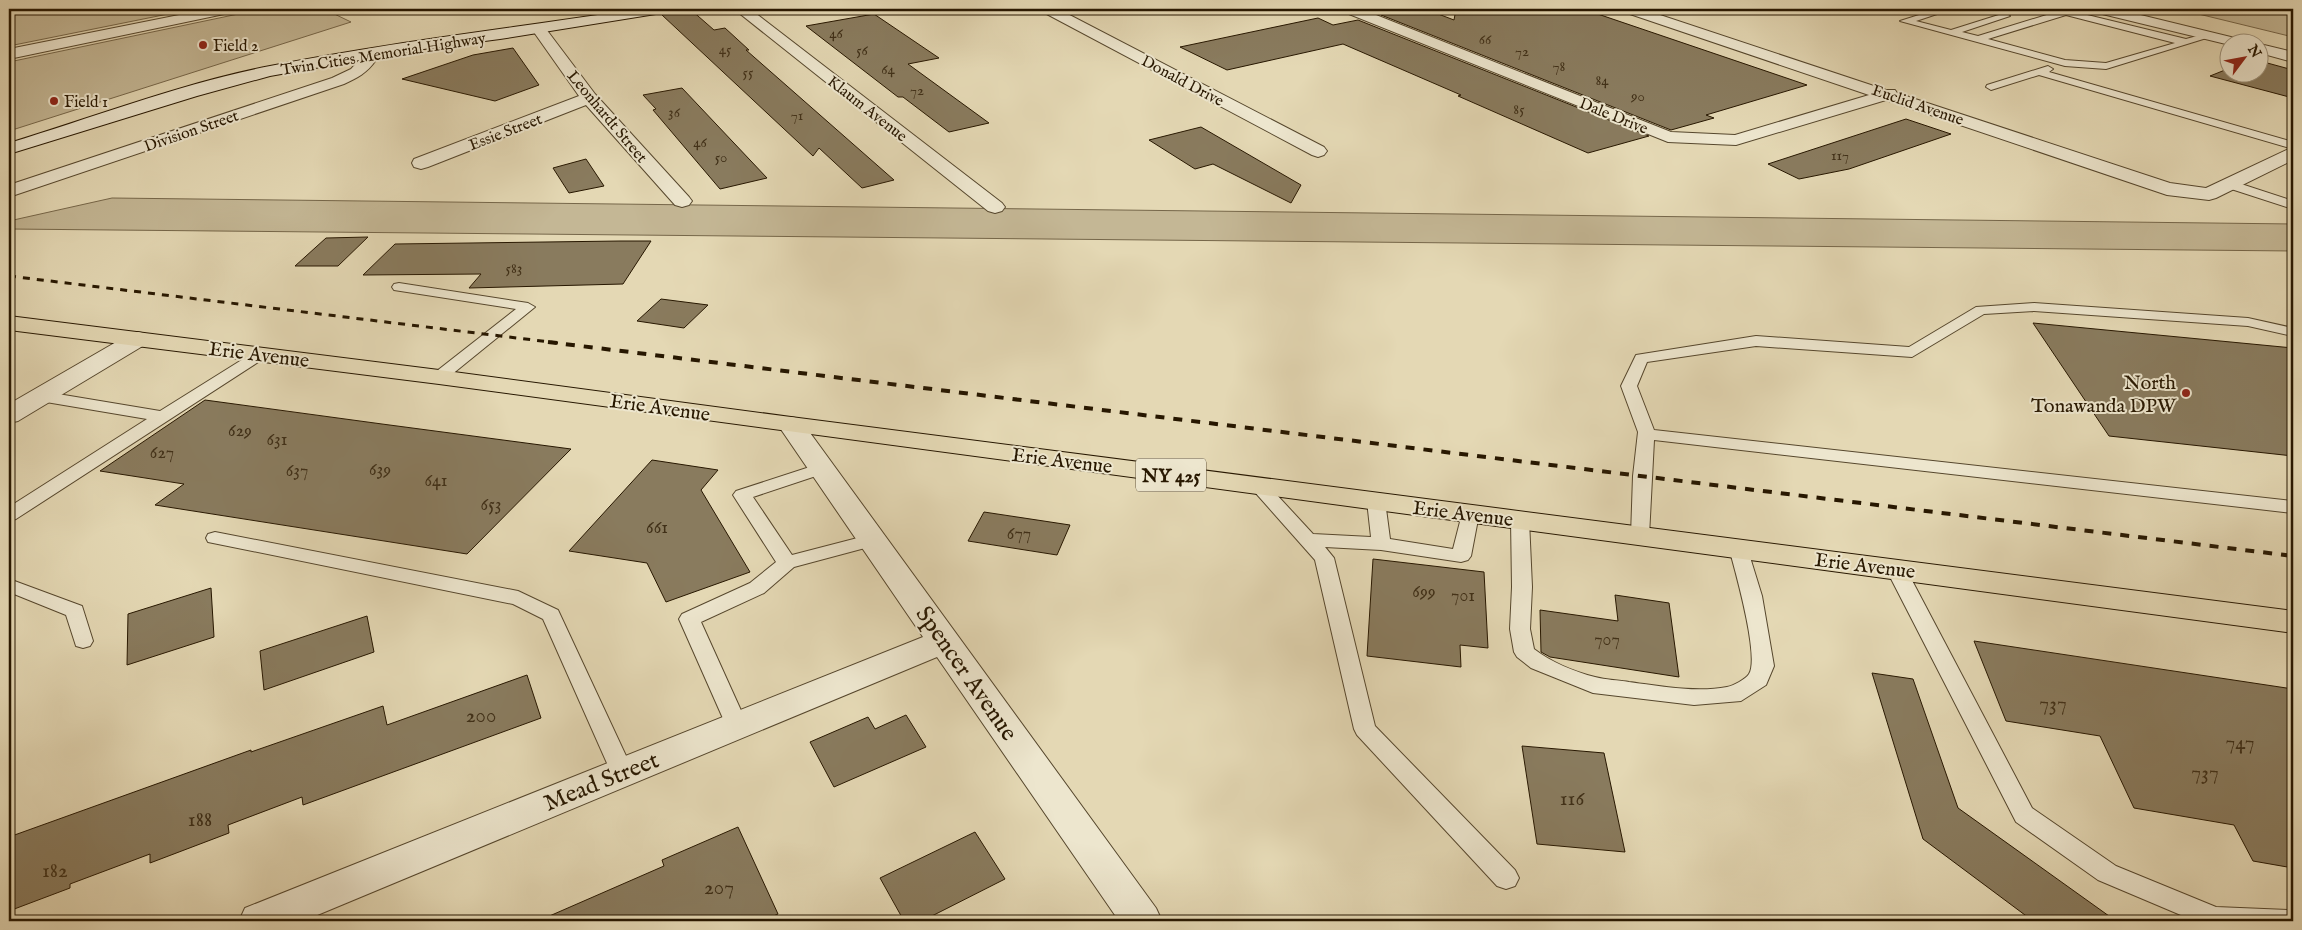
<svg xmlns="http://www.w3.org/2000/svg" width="2302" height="930" viewBox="0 0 2302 930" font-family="'IM FELL English',serif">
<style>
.green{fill:#c4b795;stroke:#76674a}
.building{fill:#897b5e;stroke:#271700}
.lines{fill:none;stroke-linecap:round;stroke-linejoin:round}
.service-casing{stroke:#56472d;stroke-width:2}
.minor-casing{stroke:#56472d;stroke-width:2}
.tertiary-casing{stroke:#56472d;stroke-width:2}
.secondary-casing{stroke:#271700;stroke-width:2}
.primary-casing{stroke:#271700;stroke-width:2}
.service{fill:#ede6ce;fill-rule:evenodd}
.minor{fill:#ede6ce;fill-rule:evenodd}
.tertiary{fill:#ede6ce;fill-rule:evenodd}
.secondary{fill:#ede6ce;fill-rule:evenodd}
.primary{fill:#e4d8b4;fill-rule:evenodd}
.rail-far1{stroke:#271700;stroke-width:3;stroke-dasharray:7 7;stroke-linecap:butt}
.rail{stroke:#271700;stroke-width:4;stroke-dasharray:9 9;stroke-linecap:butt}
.poi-dot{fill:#8f2418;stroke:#ede6ce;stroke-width:2}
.labels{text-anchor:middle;stroke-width:4;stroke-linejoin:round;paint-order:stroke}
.far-number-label{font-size:15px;fill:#403018}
.far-poi-label{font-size:16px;fill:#271700;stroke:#ede6ce;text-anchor:start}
.far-street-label{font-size:16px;fill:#271700;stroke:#ede6ce}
.number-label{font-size:18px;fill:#403018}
.shield{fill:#ede6ce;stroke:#62553e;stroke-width:1}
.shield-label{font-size:19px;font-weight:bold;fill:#271700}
.street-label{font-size:20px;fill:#271700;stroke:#ede6ce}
.poi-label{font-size:20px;fill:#271700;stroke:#ede6ce;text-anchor:end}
.near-number-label{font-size:21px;fill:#403018}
.near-street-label{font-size:24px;fill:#271700;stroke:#ede6ce}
</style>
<rect width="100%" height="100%" fill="#e4d8b4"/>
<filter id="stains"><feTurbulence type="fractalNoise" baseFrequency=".004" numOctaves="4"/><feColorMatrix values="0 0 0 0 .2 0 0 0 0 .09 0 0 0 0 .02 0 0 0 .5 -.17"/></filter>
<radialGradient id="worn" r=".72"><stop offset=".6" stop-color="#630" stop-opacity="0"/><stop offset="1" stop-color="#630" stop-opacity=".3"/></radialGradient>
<!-- green -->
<path class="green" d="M 9,9 L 193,9 L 9,46 Z
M 262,9 L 324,9 L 351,22 L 9,131 L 9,62 Z
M 2178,9 L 2293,9 L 2293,37 Z
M 112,198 L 2293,224 L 2293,251 L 9,229 L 9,221 Z"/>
<!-- building -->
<path class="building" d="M 671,9 L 690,9 L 714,30 L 725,28 L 749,50 L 746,50 L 894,180 L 862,188 L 819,148 L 813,156 L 662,15 Z
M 1409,9 L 1425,9 L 1454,20 L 1456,9 L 1583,9 L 1807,85 L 1706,115 L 1714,118 L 1671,130 L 1381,15 Z
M 874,14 L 939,58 L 908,64 L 989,123 L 949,132 L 903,97 L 898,97 L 806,26 Z
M 1318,18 L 1333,25 L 1358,20 L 1649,136 L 1588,153 L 1458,96 L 1461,95 L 1343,44 L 1227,70 L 1180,47 Z
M 513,48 L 539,85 L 495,101 L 402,79 L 473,55 Z
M 2260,61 L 2293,70 L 2293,98 L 2210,76 L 2230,68 L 2230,72 L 2260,72 Z
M 682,88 L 767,178 L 720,189 L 653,110 L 656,109 L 643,95 Z
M 1906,119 L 1951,134 L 1849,169 L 1799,179 L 1768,164 Z
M 1201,127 L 1301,185 L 1291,203 L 1213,164 L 1195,169 L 1149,140 Z
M 586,159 L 604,186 L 569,193 L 553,168 Z
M 368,237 L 338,266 L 295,266 L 326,238 Z
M 620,241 L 651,241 L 623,284 L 469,288 L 481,274 L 363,275 L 395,244 Z
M 661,299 L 708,305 L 684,328 L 637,321 Z
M 2033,323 L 2293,348 L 2293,456 L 2109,436 Z
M 205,400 L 382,424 L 571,449 L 467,554 L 155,505 L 184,484 L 100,471 Z
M 652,460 L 718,470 L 701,490 L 750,572 L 666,602 L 647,563 L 569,551 Z
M 984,512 L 1070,525 L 1057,555 L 968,541 Z
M 1373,559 L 1484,572 L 1488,648 L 1460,645 L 1461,667 L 1367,656 Z
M 211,588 L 214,637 L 127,665 L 128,614 Z
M 1615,595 L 1669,603 L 1679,677 L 1550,657 L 1541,652 L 1540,610 L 1618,621 Z
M 367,616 L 374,652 L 264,690 L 260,651 Z
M 1974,641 L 2293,689 L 2293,868 L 2253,861 L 2234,825 L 2134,808 L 2100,736 L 2006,721 Z
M 1872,673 L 1913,679 L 1958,808 L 2116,921 L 2033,921 L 1923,839 Z
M 527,675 L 541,718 L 303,805 L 302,797 L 228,825 L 229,833 L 150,863 L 150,854 L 70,884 L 70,888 L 9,911 L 9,837 L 251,750 L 251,752 L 383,706 L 387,725 Z
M 906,715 L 926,747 L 834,787 L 810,742 L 868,717 L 875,729 Z
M 1522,746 L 1604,753 L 1625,852 L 1537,844 Z
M 738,827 L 778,914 L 762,921 L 538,921 L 664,866 L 662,860 Z
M 975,832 L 1005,879 L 922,921 L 904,921 L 880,878 Z"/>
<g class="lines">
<defs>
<path id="service" d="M 1938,9 L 1952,9 L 1916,21 L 1951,30 L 2005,13 L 2010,16 L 1962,32 L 1978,36 L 2066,9 L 2079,9 L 2075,12 L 2186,39 L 2208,33 L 2213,36 L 2106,69 L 2065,66 L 1900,21 ZM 2066,15 L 2175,43 L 2106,63 L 2065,60 L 1988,39 Z
M 2048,66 L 2053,69 L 2049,72 L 2293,142 L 2293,149 L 2039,75 L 1991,90 L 1986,87 L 1987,85 Z
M 2229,180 L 2293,201 L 2293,209 L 2225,187 L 2223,184 Z
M 399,283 L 528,303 L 535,307 L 445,380 L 433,380 L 431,377 L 433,374 L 516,309 L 394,290 L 392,287 L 394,284 Z
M 2034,303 L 2248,318 L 2293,328 L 2293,336 L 2248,326 L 2034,311 L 1984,314 L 1912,357 L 1756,346 L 1647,362 L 1637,386 L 1654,430 L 2293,501 L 2293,513 L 1654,440 L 1649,536 L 1647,540 L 1640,542 L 1633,540 L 1631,536 L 1633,476 L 1638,432 L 1621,386 L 1636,355 L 1756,336 L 1909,347 L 1976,307 Z
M 261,349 L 266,351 L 269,354 L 266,357 L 16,519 L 9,521 L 9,507 L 147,419 L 40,401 L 34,399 L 32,396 L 34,393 L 40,391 L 160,411 L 256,351 Z
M 822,463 L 828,464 L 831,468 L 828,472 L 753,497 L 792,555 L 873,534 L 880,536 L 882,540 L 880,544 L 794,567 L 764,593 L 701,622 L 748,726 L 745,732 L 737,734 L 729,732 L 679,619 L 682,614 L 750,583 L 776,562 L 733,495 L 736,491 Z
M 1259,481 L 1265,482 L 1313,534 L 1371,537 L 1367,501 L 1370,497 L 1376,495 L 1382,497 L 1385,501 L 1390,539 L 1453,549 L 1463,510 L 1470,508 L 1477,510 L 1479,514 L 1471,556 L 1468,560 L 1461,562 L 1381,550 L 1325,547 L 1334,558 L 1375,726 L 1515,870 L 1519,878 L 1515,886 L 1506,889 L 1497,886 L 1357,735 L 1354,729 L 1315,560 L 1253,490 L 1250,486 L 1253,482 Z
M 1520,514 L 1527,516 L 1529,520 L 1532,587 L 1530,629 L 1534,649 C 1551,662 1575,672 1595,677 C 1606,680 1618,680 1629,682 C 1660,686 1696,693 1727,687 C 1733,686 1746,679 1749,674 C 1760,657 1735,570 1729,548 L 1732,544 L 1739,542 L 1746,544 L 1762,596 L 1774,666 L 1766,685 L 1741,701 L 1694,705 L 1593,693 L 1531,668 L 1517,657 L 1514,652 L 1510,629 L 1512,587 L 1511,520 L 1513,516 Z
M 215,532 L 518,591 L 558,610 L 634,773 L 630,779 L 622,782 L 614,779 L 543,619 L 513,604 L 208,542 L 206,538 L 208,534 Z
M 1896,563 L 1903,565 L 1906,569 L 2032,808 L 2116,866 L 2216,907 L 2288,910 L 2293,912 L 2293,921 L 2195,921 L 2098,880 L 2016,822 L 1886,569 L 1889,565 Z
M 9,579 L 82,606 L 93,641 L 90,646 L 83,648 L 76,646 L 66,615 L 9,592 Z"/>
<path id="minor" d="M 209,9 L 236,9 L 229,13 L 9,59 L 9,49 Z
M 734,9 L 750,9 L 1002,203 L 1005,207 L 1002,211 L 995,213 L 988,211 Z
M 1041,9 L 1058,9 L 1324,147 L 1327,151 L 1324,155 L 1318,157 L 1312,155 L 1043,12 Z
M 1342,9 L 1361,9 L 1671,132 L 1735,135 L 1869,95 L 1624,12 L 1622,9 L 1642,9 L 1886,90 L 1895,90 L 1897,93 L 2170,183 L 2206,188 L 2293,147 L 2293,160 L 2216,198 L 2209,200 L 2167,195 L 1886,100 L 1736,145 L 1668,142 L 1344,12 Z
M 538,24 L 543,25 L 595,94 L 689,197 L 692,201 L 689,205 L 682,207 L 675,205 L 586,105 L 428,167 L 421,169 L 414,167 L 412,163 L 414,159 L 579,96 L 531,28 Z
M 368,55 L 374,57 L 376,60 C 367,73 357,78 344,84 L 9,197 L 9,185 L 332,78 L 351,69 L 362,57 Z
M 138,332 L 146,334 L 150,339 L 146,344 L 18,421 L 9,423 L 9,404 L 130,334 Z
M 791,417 L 800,419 L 1156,908 L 1162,921 L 1119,921 L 937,657 L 303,921 L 239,921 L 245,908 L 923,637 L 778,425 L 782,419 Z"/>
<path id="tertiary" d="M 2092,9 L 2116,9 L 2239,39 L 2242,42 L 2230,42 L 2230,45 L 2094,12 Z
M 2260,44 L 2293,52 L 2293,62 L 2260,53 Z"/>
<path id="secondary" d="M 637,9 L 669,9 L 662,13 L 500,39 L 416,50 L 270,76 L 197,96 L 9,154 L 9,143 C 94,117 183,83 270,66 C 391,42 515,28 637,9 Z"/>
<path id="primary" d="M 9,316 L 439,370 L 791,417 L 2293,611 L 2293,633 L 439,384 L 9,330 Z"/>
</defs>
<!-- service casing -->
<use href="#service" class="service-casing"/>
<!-- minor casing -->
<use href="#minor" class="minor-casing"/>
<!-- tertiary casing -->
<use href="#tertiary" class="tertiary-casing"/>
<!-- secondary casing -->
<use href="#secondary" class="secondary-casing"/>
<!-- primary casing -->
<use href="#primary" class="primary-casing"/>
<!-- service -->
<use href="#service" class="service"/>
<!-- minor -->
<use href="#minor" class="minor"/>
<!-- tertiary -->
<use href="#tertiary" class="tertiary"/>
<!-- secondary -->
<use href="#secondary" class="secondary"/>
<!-- primary -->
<use href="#primary" class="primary"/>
<!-- rail-far1 -->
<path class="rail-far1" d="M 9,276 L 558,343"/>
<!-- rail -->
<path class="rail" d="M 548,342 L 2293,556"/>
</g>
<!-- markers -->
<g class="poi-dot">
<circle cx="203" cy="45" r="5"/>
<circle cx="54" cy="101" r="5"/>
<circle cx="2186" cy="393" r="5"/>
</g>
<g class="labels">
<!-- far-number labels -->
<g class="far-number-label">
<text x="836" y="38">46</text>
<text x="1485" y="44">66</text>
<text x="725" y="54">45</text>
<text x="862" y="55">56</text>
<text x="1522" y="56">72</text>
<text x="1559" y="71">78</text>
<text x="888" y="74">64</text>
<text x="748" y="77">55</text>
<text x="1602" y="85">84</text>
<text x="917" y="95">72</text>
<text x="1638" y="101">90</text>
<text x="1519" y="114">85</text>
<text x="674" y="117">36</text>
<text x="797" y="120">71</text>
<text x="700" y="147">46</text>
<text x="1840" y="160">117</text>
<text x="721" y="162">50</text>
<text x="514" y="273">583</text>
</g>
<!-- far-poi labels -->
<g class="far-poi-label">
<text x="213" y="51">Field 2</text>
<text x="64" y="107">Field 1</text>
</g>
<!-- far-street labels -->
<g class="far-street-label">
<text transform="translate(383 53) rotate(-9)" y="6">Twin Cities Memorial Highway</text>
<text transform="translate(1183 80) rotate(28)" y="6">Donald Drive</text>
<text transform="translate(1918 104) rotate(19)" y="6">Euclid Avenue</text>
<text transform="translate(868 108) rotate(38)" y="6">Klaum Avenue</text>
<text transform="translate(1614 115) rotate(22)" y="6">Dale Drive</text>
<text transform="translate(608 116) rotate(50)" y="6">Leonhardt Street</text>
<text transform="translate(191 130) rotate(-19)" y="6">Division Street</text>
<text transform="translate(505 131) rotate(-21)" y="6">Essie Street</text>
</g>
<!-- number labels -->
<g class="number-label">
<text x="240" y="436">629</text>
<text x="277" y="445">631</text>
<text x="162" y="458">627</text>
<text x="380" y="475">639</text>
<text x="297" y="476">637</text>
<text x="436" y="486">641</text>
<text x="491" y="510">653</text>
<text x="657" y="533">661</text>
<text x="1019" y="539">677</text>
<text x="1424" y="597">699</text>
<text x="1463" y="601">701</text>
<text x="1607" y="645">707</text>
</g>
<!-- shield labels -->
<rect class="shield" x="1136" y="458.5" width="70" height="33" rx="4"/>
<g class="shield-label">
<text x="1171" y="482">NY 425</text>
</g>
<!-- street labels -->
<g class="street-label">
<text transform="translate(259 354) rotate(7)" y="7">Erie Avenue</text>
<text transform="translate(660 407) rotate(8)" y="7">Erie Avenue</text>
<text transform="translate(1062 460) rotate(7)" y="7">Erie Avenue</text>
<text transform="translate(1463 513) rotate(7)" y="7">Erie Avenue</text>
<text transform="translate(1865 565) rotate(7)" y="7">Erie Avenue</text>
</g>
<!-- poi labels -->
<g class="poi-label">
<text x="2176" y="389">North<tspan x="2176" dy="23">Tonawanda DPW</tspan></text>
</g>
<!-- near-number labels -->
<g class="near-number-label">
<text x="2053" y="710">737</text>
<text x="481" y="722">200</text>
<text x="2240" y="749">747</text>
<text x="2205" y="779">737</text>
<text x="1572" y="805">116</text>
<text x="200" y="826">188</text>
<text x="55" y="877">182</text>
<text x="719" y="894">207</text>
</g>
<!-- near-street labels -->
<g class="near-street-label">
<text transform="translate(967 673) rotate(55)" y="8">Spencer Avenue</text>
<text transform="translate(601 781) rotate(-22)" y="8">Mead Street</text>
</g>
</g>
<!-- margin -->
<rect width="2302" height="930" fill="none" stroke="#e4d8b4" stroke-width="30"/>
<rect x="10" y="10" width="2282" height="910" fill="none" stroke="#271700" stroke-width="2.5"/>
<rect x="15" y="15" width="2272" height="900" fill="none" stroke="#271700"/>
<!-- north arrow -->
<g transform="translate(2244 58) rotate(58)"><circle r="24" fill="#ede6ce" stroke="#9e937c"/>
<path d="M0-4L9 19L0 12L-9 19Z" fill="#8f2418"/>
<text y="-8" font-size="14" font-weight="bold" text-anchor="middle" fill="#271700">N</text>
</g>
<rect width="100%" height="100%" filter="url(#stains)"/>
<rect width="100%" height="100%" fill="url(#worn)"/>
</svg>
